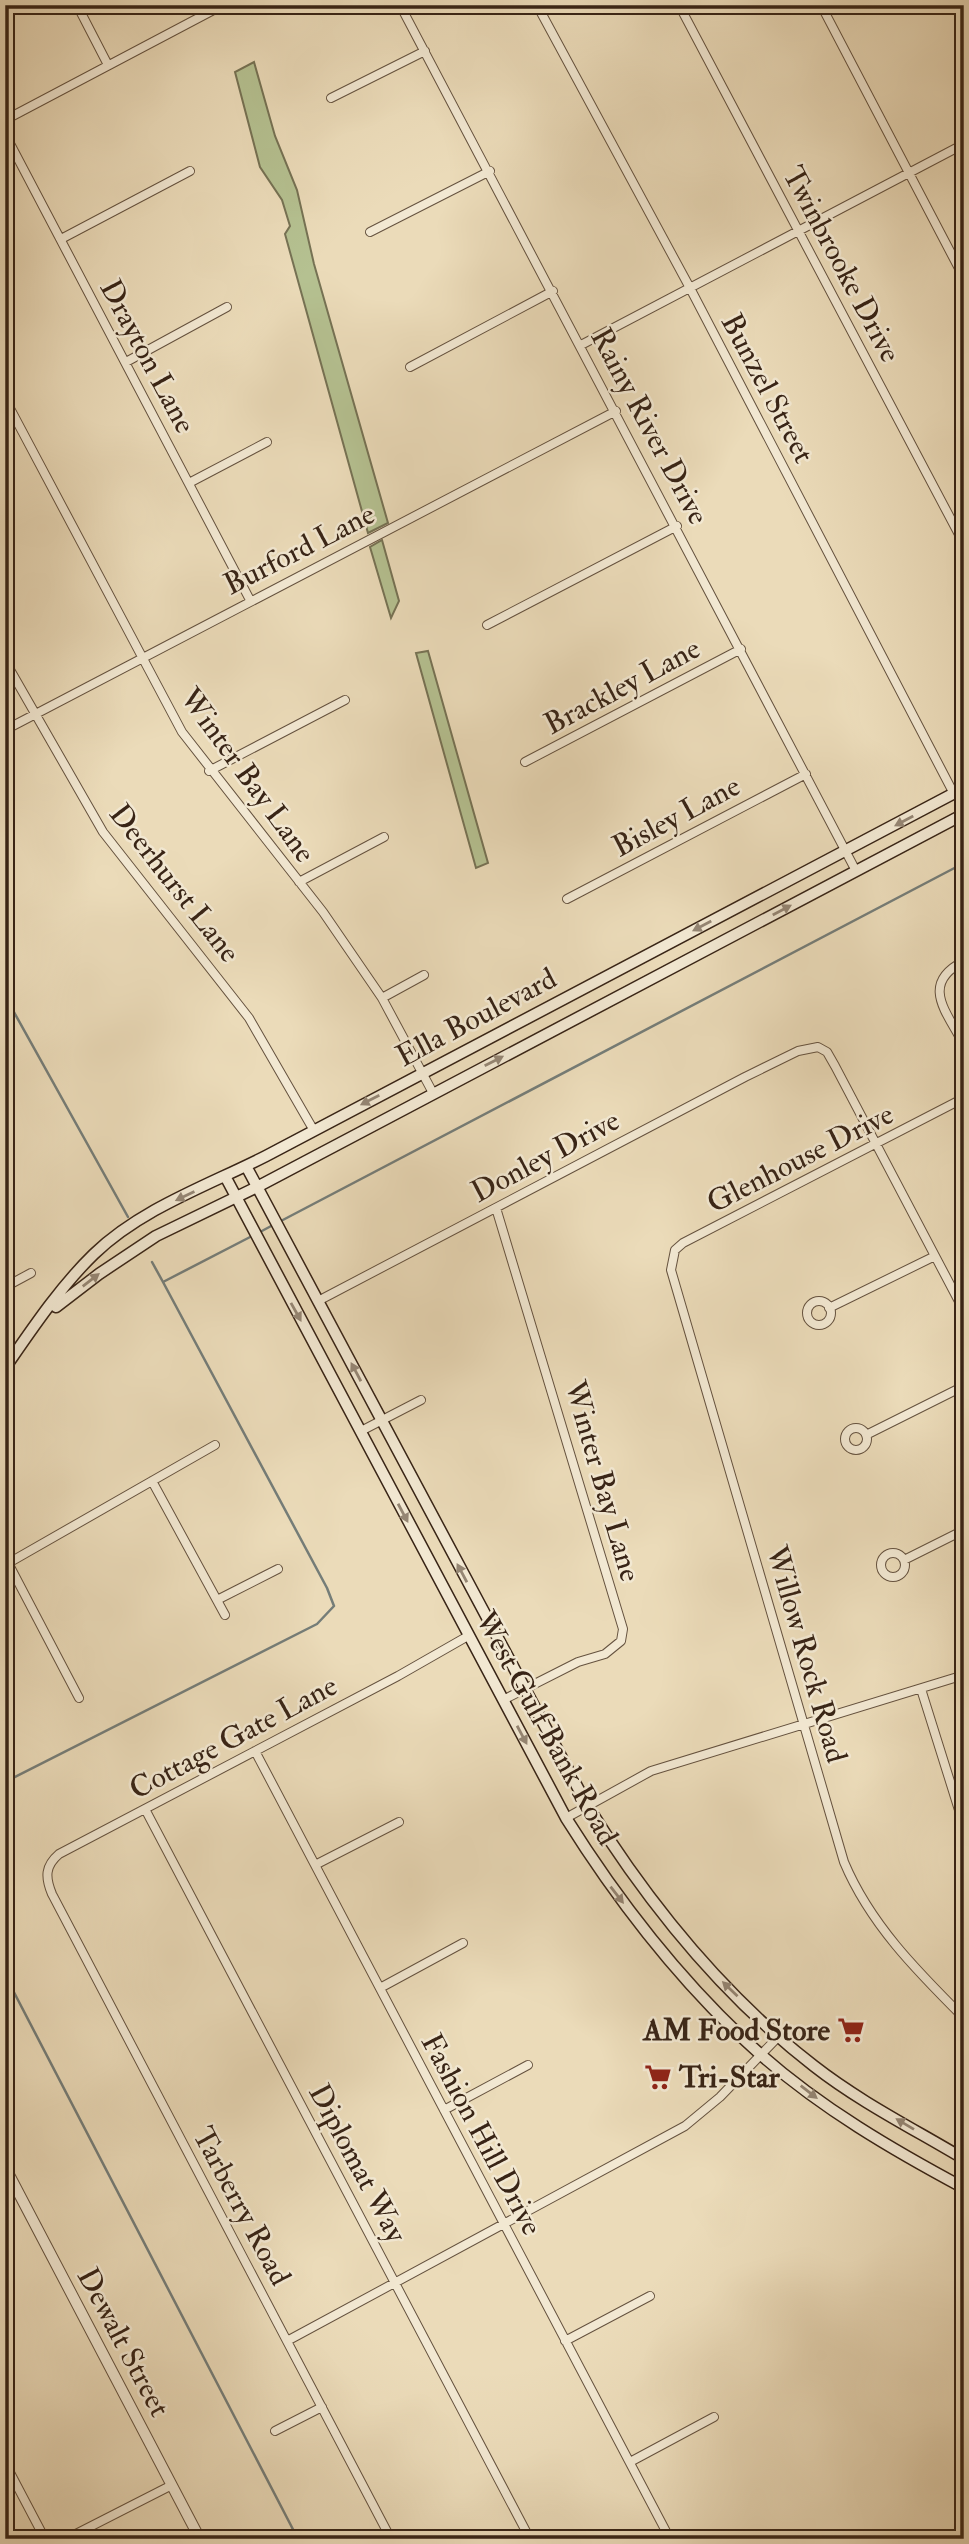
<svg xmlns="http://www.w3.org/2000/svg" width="969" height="2544" viewBox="0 0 969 2544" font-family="'IM FELL Double Pica',serif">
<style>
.green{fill:#b5c191;stroke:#767254;stroke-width:2}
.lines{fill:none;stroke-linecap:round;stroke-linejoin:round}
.stream{stroke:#757d78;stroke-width:2.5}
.minor-casing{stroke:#65523f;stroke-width:10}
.tertiary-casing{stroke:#65523f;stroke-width:12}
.secondary-casing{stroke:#382416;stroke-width:13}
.minor{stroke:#f2e8d2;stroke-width:8}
.tertiary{stroke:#f2e8d2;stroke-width:10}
.secondary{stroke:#f2e8d2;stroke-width:10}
.oneway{fill:#958674}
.labels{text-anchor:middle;stroke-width:5;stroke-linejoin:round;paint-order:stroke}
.street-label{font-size:30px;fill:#382416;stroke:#f2e8d2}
.poi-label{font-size:30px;font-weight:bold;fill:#382416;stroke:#f2e8d2;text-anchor:end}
</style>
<rect width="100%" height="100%" fill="#ebdbb9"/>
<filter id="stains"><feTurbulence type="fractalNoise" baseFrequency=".00286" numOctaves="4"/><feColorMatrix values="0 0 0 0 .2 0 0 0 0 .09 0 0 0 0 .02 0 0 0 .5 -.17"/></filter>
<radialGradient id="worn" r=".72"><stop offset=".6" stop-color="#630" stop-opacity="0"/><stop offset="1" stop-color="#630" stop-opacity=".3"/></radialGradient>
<!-- green -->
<path class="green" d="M 254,62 L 275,136 L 297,190 L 314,264 L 388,523 L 368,533 L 285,234 L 290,226 L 282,200 L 260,167 L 235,72 Z
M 382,540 L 399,601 L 391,618 L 370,547 Z
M 428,651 L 488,863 L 476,868 L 416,653 Z"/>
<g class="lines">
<!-- stream -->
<path class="stream" d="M 5,996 L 128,1217
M 279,1222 L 964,863
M 260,1232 L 273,1225
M 152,1262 L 163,1282
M 5,1782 L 317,1624 L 334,1606 L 327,1588 L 163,1282 L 254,1235
M 5,1975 L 298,2539"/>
<defs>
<path id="minor" d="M 77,5 L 108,65
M 400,5 L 856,871
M 537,5 L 690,288 L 954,794
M 679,5 L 964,544
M 821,5 L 964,278
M 960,5 L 964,13
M 331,98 L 425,51
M 5,120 L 223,5
M 5,134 L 250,600
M 370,232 L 490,171
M 61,239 L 190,171
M 581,345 L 964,144
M 126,362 L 227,307
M 410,367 L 553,291
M 5,399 L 182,732 L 323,912 L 382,998 L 433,1093
M 189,483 L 267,442
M 487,625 L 677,526
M 5,661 L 103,832 L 249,1018 L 313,1129
M 5,730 L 616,411
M 525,762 L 741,649
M 209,771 L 345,700
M 299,882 L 384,837
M 567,899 L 806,774
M 964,961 C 919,984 947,1012 964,1045
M 382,998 L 424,975
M 964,1098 L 683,1243 L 675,1250 L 671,1270 L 844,1862 C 870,1924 917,1971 964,2018
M 496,1208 L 623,1629 L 621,1641 L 605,1654 L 578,1662 L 503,1700
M 5,1287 L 31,1273
M 318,1301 L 745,1077 L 798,1051 L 818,1047 L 827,1052 L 835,1066 L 964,1311
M807 1313a12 12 0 1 1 24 0a12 12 0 1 1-24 0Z
M 829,1308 L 935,1256
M845 1439a11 11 0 1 1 22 0a11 11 0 1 1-22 0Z
M 361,1431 L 421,1400
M 866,1435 L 964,1386
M 152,1481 L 225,1615
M881 1565a12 12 0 1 1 24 0a12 12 0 1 1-24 0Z
M 5,1557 L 79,1698
M 904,1560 L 964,1530
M 5,1565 L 215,1445
M 217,1600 L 278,1569
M 921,1689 L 964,1826
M 255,1751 L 670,2539
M 145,1809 L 530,2539
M 566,1818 L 651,1771 L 964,1675
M 315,1865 L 399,1822
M 380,1988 L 463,1943
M 444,2110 L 528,2065
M 287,2341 L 685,2126 L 720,2097 L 779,2036
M 565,2341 L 650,2296
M 275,2431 L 322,2407
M 630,2462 L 714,2417
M 5,2463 L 45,2539
M 66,2539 L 172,2485
M 391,2539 L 52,1894 C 45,1877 45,1866 59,1854 L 398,1676 L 468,1636"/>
<path id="tertiary" d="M 5,2167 L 200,2539"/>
<path id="secondary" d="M 246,1166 L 587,1805 C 648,1903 722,1995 814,2066 C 860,2102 914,2129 964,2159
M 225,1176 L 566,1818 C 620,1904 684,1986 760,2054 C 821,2108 893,2150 964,2188
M 56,1307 L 99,1274 L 156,1236 L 257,1187 L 964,814
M 5,1368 C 32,1329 60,1287 94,1254 C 142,1208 209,1185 266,1156 L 964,788"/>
</defs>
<!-- minor casing -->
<use href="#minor" class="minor-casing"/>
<!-- tertiary casing -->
<use href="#tertiary" class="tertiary-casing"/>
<!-- secondary casing -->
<use href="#secondary" class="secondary-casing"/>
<!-- minor -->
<use href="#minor" class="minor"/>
<!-- tertiary -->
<use href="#tertiary" class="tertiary"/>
<!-- secondary -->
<use href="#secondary" class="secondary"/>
</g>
<!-- one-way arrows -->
<defs><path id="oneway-solid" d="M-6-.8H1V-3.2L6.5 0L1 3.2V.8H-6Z" transform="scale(1.75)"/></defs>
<g class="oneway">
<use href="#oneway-solid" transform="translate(904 821) rotate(152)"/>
<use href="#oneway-solid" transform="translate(782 910) rotate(-28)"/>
<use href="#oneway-solid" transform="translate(702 926) rotate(152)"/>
<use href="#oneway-solid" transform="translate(494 1061) rotate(-27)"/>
<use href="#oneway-solid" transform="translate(370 1100) rotate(153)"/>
<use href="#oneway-solid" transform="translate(185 1196) rotate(154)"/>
<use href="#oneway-solid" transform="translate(91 1280) rotate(-38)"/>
<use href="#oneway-solid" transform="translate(296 1312) rotate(61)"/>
<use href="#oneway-solid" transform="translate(356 1372) rotate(-118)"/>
<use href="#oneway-solid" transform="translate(403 1513) rotate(62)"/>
<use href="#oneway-solid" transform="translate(462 1573) rotate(-118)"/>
<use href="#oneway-solid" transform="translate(522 1735) rotate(62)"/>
<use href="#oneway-solid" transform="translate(617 1895) rotate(52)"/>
<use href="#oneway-solid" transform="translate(730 1989) rotate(-136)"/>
<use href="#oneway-solid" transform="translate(809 2092) rotate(38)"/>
<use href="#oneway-solid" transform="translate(905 2124) rotate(-149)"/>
</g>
<!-- icons -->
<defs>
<symbol id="supermarket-bare" viewBox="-9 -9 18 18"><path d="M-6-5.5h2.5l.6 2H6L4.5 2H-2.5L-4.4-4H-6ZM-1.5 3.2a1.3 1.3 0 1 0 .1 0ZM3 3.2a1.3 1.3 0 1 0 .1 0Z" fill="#8f2418" stroke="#f2e8d2" stroke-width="2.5" paint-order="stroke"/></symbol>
</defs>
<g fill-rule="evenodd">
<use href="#supermarket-bare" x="832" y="2011" width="38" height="38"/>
<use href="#supermarket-bare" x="639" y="2058" width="38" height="38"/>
</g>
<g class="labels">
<!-- street labels -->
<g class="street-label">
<text transform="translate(842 264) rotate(62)" y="10">Twinbrooke Drive</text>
<text transform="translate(148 356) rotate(62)" y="10">Drayton Lane</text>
<text transform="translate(768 388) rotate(62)" y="10">Bunzel Street</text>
<text transform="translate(650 426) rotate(62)" y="10">Rainy River Drive</text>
<text transform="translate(299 549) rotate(-27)" y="10">Burford Lane</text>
<text transform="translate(622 686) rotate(-28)" y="10">Brackley Lane</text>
<text transform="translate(248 775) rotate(54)" y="10">Winter Bay Lane</text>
<text transform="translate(676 816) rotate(-28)" y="10">Bisley Lane</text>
<text transform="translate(175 883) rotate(52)" y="10">Deerhurst Lane</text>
<text transform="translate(476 1017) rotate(-28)" y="10">Ella Boulevard</text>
<text transform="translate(545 1156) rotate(-28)" y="10">Donley Drive</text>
<text transform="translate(800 1158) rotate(-27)" y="10">Glenhouse Drive</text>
<text transform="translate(603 1481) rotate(74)" y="10">Winter Bay Lane</text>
<text transform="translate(807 1654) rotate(74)" y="10">Willow Rock Road</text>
<text transform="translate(547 1728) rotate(61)" y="10">West Gulf Bank Road</text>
<text transform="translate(233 1737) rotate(-28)" y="10">Cottage Gate Lane</text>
<text transform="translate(482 2134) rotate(62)" y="10">Fashion Hill Drive</text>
<text transform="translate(358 2163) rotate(62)" y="10">Diplomat Way</text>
<text transform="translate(242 2206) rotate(62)" y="10">Tarberry Road</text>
<text transform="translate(124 2342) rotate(62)" y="10">Dewalt Street</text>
</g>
<!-- poi labels -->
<g class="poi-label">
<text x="830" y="2040">AM Food Store</text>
<text x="679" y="2087" text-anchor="start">Tri-Star</text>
</g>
</g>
<!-- margin -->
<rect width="969" height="2544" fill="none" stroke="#ebdbb9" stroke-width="28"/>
<rect x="7" y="7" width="955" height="2530" fill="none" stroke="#382416" stroke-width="3.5"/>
<rect x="14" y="14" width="941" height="2516" fill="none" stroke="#382416" stroke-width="2"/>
<rect width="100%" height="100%" filter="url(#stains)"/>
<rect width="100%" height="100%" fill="url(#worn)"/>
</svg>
